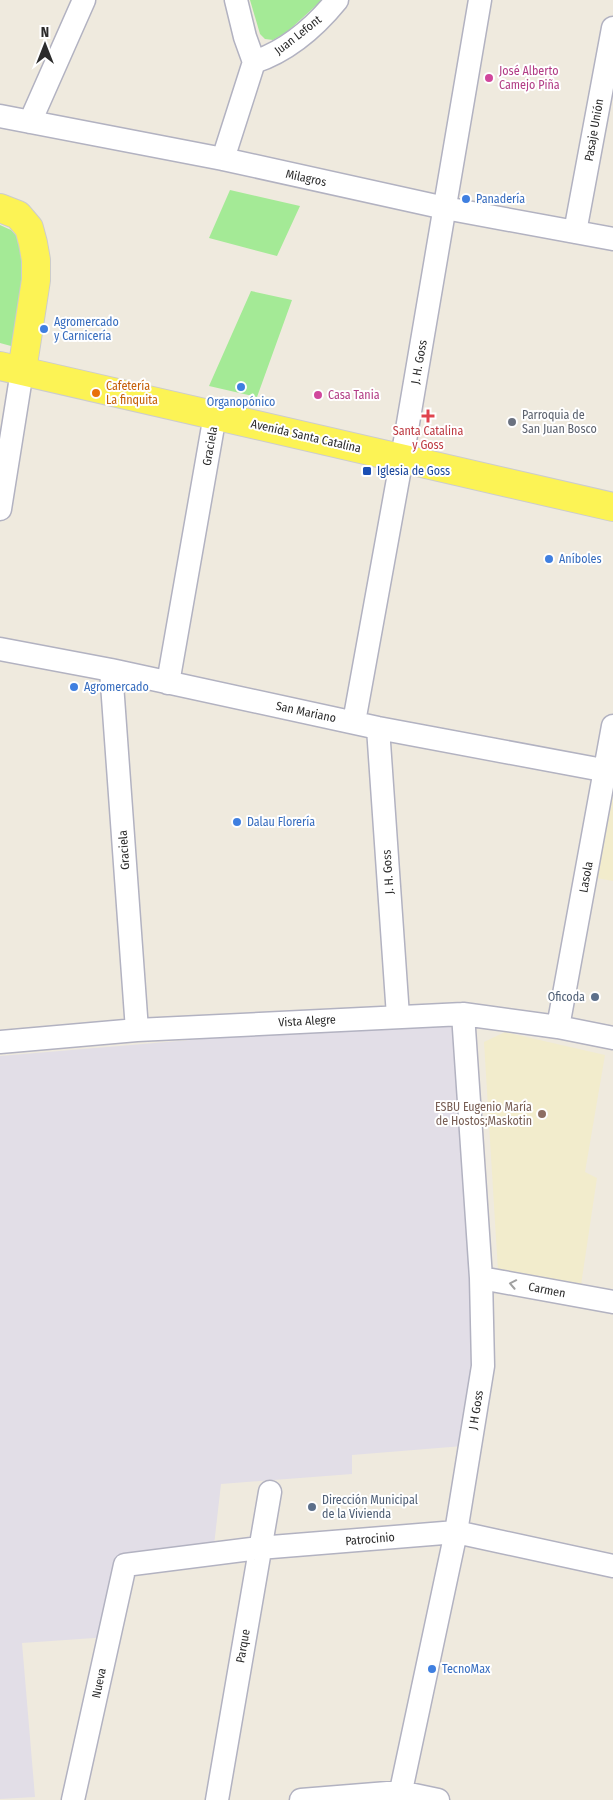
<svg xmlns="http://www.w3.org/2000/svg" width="613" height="1800" viewBox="0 0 613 1800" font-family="'Fira Sans Condensed',sans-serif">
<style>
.industrial{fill:#e2dee7}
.education{fill:#f2eccc}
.green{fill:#a4ea96}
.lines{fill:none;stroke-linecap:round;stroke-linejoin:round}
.minor-casing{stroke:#b2b2c1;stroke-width:25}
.major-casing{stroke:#ccc;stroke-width:30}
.minor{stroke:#fff;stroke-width:22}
.major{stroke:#fcf355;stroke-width:28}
.oneway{stroke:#a0a0a0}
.hotel-dot{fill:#d1479c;stroke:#fff;stroke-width:2}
.shop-dot{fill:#3f7fe0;stroke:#fff;stroke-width:2}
.food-dot{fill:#e8710a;stroke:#fff;stroke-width:2}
.health-dot{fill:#e0444e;stroke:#fff;stroke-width:2}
.worship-dot{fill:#6b7280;stroke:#fff;stroke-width:2}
.transit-dot{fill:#1a4fb4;stroke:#fff;stroke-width:2}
.service-dot{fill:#5c6f8a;stroke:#fff;stroke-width:2}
.education-dot{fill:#8d6e63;stroke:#fff;stroke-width:2}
.labels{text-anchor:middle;stroke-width:4;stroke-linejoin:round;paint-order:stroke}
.street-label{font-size:12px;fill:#2c2c2c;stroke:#fff}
.hotel-label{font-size:12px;fill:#b23c85;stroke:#fff;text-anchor:start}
.shop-label{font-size:12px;fill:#366cbe;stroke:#fff;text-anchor:start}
.food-label{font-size:12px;fill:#c56008;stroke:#fff;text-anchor:start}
.worship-label{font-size:12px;fill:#5b616d;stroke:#fff;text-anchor:start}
.health-label{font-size:12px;fill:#be3a42;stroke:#fff}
.transit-label{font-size:12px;fill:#164399;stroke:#fff;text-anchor:start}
.service-label{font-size:12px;fill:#4e5e75;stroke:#fff;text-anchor:end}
.education-label{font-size:12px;fill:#785e54;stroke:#fff;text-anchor:end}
</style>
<rect width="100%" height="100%" fill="#efeade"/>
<!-- industrial -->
<path class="industrial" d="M 440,1019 L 454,1030 L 477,1364 L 463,1446 L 352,1455 L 352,1474 L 221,1484 L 213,1554 L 125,1565 L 109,1637 L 22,1643 L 35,1797 L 0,1799 L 0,1056 Z"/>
<!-- education -->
<path class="education" d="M 613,795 L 613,881 L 597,878 Z
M 505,1032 L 605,1055 L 585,1172 L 597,1178 L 581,1285 L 498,1271 L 484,1042 Z"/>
<!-- green -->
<path class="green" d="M 250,0 L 322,0 L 287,32 L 273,40 L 265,39 L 260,34 Z
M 230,190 L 300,206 L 277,256 L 209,238 Z
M 0,225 L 11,230 L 22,242 L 29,260 L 20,333 L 11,346 L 0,343 Z
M 251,291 L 292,300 L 257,397 L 209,386 Z"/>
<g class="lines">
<defs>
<path id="minor" d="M 236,0 L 245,37 L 254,62
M 0,116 L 223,159 L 445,208 L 613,239
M 30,122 L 84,0
M 223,159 L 254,62 C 287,51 315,27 337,0
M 575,232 L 613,28
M 0,509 L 22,371
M 0,649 L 111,670 L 378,728 L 613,772
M 111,670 L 137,1030
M 168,683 L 215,415
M 354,722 L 406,435 L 480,0
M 378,728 L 398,1016
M 558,1027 L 613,726
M 0,1042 L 137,1030 L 463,1014 L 558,1027 L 613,1038
M 481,1278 L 613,1302
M 73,1800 L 125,1565 L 259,1548 L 456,1532 L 613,1566
M 217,1800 L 270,1492
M 301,1800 L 400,1792 L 438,1800
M 399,1800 L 456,1532 L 483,1366 L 481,1278 L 463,1014"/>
<path id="major" d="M 0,208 L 18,215 L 29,228 L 33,243 L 36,260 L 36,280 L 22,371
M 0,366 L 613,507"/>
</defs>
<!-- minor casing -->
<use href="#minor" class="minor-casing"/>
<!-- major casing -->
<use href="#major" class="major-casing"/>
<!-- minor -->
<use href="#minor" class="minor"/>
<!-- major -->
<use href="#major" class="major"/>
</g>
<!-- one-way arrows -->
<defs><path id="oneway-chevron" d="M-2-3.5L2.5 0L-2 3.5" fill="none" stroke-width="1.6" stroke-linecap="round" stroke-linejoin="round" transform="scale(1.25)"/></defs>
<use class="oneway" href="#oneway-chevron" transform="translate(513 1284) rotate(-169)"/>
<!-- markers -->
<g class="hotel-dot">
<circle cx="489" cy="78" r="5"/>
<circle cx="318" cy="395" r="5"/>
</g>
<g class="shop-dot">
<circle cx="466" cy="199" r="5"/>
<circle cx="44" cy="329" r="5"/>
<circle cx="241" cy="387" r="5"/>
<circle cx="549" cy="559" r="5"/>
<circle cx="74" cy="687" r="5"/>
<circle cx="237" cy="822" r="5"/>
<circle cx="432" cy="1669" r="5"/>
</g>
<circle class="food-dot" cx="96" cy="393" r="5"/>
<path class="health-dot" d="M425.5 408.5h5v5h5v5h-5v5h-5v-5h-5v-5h5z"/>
<circle class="worship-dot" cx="512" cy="422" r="5"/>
<rect class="transit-dot" x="362" y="466" width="10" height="10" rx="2.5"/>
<g class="service-dot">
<circle cx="595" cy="997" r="5"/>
<circle cx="312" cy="1507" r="5"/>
</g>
<circle class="education-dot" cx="542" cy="1114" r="5"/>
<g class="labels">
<!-- street labels -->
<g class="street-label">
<text transform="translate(298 35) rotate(-38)" y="4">Juan Lefont</text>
<text transform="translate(594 130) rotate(-80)" y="4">Pasaje Unión</text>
<text transform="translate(306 178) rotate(12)" y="4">Milagros</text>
<text transform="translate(419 362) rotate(-80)" y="4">J. H. Goss</text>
<text transform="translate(306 436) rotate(13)" y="4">Avenida Santa Catalina</text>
<text transform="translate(210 446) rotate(-80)" y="4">Graciela</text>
<text transform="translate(306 712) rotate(12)" y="4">San Mariano</text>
<text transform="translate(124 850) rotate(-94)" y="4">Graciela</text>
<text transform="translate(388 872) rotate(-94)" y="4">J. H. Goss</text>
<text transform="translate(586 877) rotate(-80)" y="4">Lasola</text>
<text transform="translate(307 1021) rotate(-3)" y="4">Vista Alegre</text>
<text transform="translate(547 1290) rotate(11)" y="4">Carmen</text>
<text transform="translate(476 1410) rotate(-81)" y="4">J H Goss</text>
<text transform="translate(370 1539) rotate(-5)" y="4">Patrocinio</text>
<text transform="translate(243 1646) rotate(-80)" y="4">Parque</text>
<text transform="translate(99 1683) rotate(-78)" y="4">Nueva</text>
</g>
<!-- hotel labels -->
<g class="hotel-label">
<text x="499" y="75">José Alberto<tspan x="499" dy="14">Camejo Piña</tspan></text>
<text x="328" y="399">Casa Tania</text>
</g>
<!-- shop labels -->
<g class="shop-label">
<text x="476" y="203">Panadería</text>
<text x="54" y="326">Agromercado<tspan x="54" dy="14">y Carnicería</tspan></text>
<text x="241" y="406" text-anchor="middle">Organopónico</text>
<text x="559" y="563">Aníboles</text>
<text x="84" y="691">Agromercado</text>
<text x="247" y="826">Dalau Florería</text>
<text x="442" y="1673">TecnoMax</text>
</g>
<!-- food labels -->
<g class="food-label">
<text x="106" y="390">Cafetería<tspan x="106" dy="14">La finquita</tspan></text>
</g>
<!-- worship labels -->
<g class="worship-label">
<text x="522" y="419">Parroquia de<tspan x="522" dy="14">San Juan Bosco</tspan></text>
</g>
<!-- health labels -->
<g class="health-label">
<text x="428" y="435">Santa Catalina<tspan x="428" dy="14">y Goss</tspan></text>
</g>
<!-- transit labels -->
<g class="transit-label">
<text x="377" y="475">Iglesia de Goss</text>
</g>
<!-- service labels -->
<g class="service-label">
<text x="585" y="1001">Oficoda</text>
<text x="322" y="1504" text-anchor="start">Dirección Municipal<tspan x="322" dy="14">de la Vivienda</tspan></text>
</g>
<!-- education labels -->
<g class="education-label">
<text x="532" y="1111">ESBU Eugenio María<tspan x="532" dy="14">de Hostos;Maskotin</tspan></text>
</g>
</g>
<!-- north arrow -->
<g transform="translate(45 45)" stroke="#ffffff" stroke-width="4" paint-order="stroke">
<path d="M0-4L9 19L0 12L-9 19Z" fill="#2c2c2c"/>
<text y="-8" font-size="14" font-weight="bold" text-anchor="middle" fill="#2c2c2c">N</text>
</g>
</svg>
